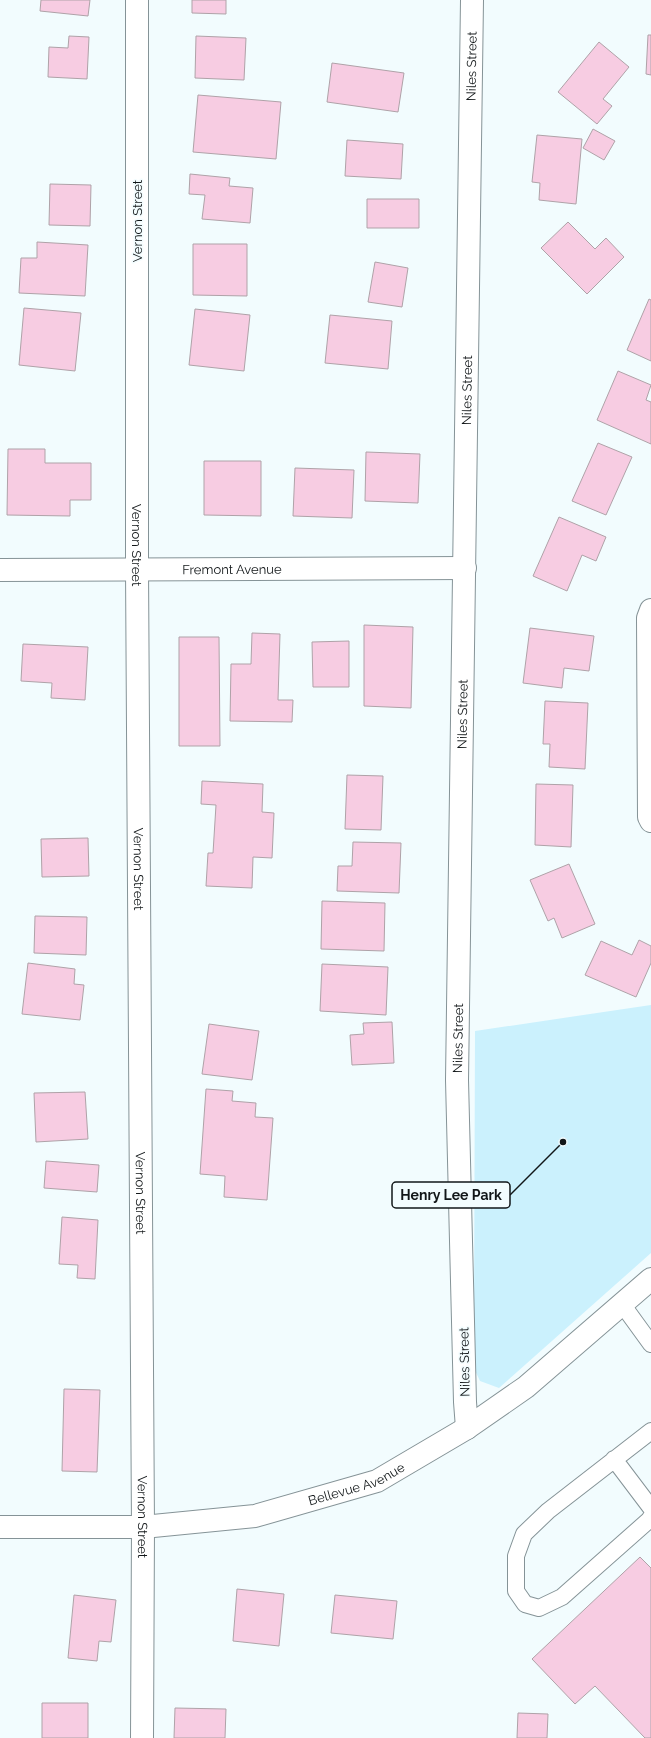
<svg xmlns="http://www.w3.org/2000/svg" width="651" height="1738" viewBox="0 0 651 1738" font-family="Raleway,sans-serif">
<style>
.green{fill:#cbf1fd}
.building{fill:#f7cce2;stroke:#afa2a8}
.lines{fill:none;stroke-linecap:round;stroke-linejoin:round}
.lane-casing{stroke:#859397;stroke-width:18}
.street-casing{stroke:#859397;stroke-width:24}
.secondary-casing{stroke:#859397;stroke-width:24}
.lane{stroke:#fff;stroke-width:16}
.street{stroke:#fff;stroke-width:22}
.secondary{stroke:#fff;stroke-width:22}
.labels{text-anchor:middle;stroke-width:3;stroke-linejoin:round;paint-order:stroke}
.street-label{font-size:13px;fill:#111618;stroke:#f2fcfe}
.leader{fill:none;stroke:#111618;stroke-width:1.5}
.callout-dot{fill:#111618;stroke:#f2fcfe;stroke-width:1.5}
.callout{fill:#f2fcfe;stroke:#111618;stroke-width:1.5}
.callout-label{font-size:14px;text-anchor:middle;font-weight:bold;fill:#111618}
</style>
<rect width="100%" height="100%" fill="#f2fcfe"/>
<!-- green -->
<path class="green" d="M 651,1005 L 651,1253 L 499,1388 L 480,1381 L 471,1362 L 474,1326 L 475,1031 Z"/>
<!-- building -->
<path class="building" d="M 41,0 L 90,0 L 88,16 L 40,11 Z
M 192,0 L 226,0 L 226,14 L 192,13 Z
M 648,35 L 651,35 L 651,75 L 646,74 Z
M 69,36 L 89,37 L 87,79 L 48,77 L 49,47 L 68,48 Z
M 196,36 L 246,38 L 244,80 L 195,78 Z
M 599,42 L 629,67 L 603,99 L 612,106 L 597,124 L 558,92 Z
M 332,63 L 404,73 L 398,112 L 327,102 Z
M 198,95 L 281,102 L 276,159 L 193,152 Z
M 593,129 L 615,141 L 604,160 L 583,148 Z
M 537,135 L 582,139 L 576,204 L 539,200 L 540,183 L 532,182 Z
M 347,140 L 403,144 L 401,179 L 345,176 Z
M 190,174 L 230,178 L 229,186 L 253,188 L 250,223 L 202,219 L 205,195 L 189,194 Z
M 50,184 L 91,185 L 90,226 L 49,225 Z
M 367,199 L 419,199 L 419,228 L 367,228 Z
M 568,222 L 595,249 L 606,238 L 624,257 L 587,294 L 541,248 Z
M 37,242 L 88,245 L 85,296 L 19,293 L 21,258 L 37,258 Z
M 193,244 L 247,244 L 247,296 L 193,295 Z
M 375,262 L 408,268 L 402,307 L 368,302 Z
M 649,299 L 651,300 L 651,361 L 627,350 Z
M 24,308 L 81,313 L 75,371 L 19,365 Z
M 195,309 L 250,315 L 244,371 L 189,365 Z
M 330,315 L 392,321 L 388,369 L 325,363 Z
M 618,371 L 651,385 L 646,400 L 651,402 L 651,444 L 597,420 Z
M 598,443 L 632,457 L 606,515 L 572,501 Z
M 8,449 L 45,449 L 45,463 L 91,463 L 91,500 L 70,500 L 70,516 L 7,515 Z
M 366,452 L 420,454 L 418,503 L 365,501 Z
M 204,461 L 261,461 L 261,516 L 204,515 Z
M 295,468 L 354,470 L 352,518 L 293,516 Z
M 559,517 L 606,537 L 596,561 L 582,555 L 567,591 L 533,576 Z
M 364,625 L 413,627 L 411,708 L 364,706 Z
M 530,628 L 594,636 L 589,671 L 564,668 L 562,688 L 523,683 Z
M 252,633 L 280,634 L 278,700 L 293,700 L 292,722 L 230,721 L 231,664 L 251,664 Z
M 179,637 L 219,637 L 220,746 L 179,746 Z
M 349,641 L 349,687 L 313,687 L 312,642 Z
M 23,644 L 88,647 L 85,700 L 51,698 L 52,683 L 21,681 Z
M 545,701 L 588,703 L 585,769 L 549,767 L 550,744 L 543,744 Z
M 347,775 L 383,776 L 381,830 L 345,829 Z
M 202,781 L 263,784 L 262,812 L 274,813 L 272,858 L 253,857 L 252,888 L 206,886 L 208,853 L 213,853 L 216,805 L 201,804 Z
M 536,784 L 573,785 L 571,847 L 535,845 Z
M 88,838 L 89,876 L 42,877 L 41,839 Z
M 353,842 L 401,843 L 399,893 L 337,891 L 338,866 L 352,866 Z
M 569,864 L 595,924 L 562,938 L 554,918 L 548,921 L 530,880 Z
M 322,901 L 385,903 L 384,951 L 321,949 Z
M 35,916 L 87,917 L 86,955 L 34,953 Z
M 639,940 L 651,946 L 651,963 L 636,997 L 585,975 L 601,941 L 632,955 Z
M 28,963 L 75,969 L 74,984 L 84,985 L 80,1020 L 22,1014 Z
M 322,964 L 388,967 L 386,1015 L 320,1011 Z
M 392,1022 L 394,1063 L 352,1065 L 350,1035 L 364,1034 L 363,1023 Z
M 209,1024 L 259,1031 L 252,1080 L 202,1074 Z
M 206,1089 L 233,1091 L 232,1101 L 256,1103 L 255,1117 L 273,1118 L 267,1200 L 224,1197 L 225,1176 L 200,1174 Z
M 85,1092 L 88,1139 L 36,1142 L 34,1093 Z
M 46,1161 L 99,1165 L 97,1192 L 44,1188 Z
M 62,1217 L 98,1220 L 95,1279 L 77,1278 L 78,1265 L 59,1264 Z
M 64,1389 L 100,1390 L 97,1472 L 62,1471 Z
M 640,1557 L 651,1568 L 651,1738 L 645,1738 L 595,1686 L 575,1704 L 532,1659 Z
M 237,1589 L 284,1594 L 279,1646 L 233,1641 Z
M 74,1595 L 116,1600 L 111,1642 L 99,1641 L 97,1661 L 68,1658 Z
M 335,1595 L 397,1601 L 393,1639 L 331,1633 Z
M 42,1703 L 88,1703 L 88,1738 L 42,1738 Z
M 175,1708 L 226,1709 L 225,1738 L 174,1738 Z
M 518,1713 L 548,1714 L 547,1738 L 517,1738 Z"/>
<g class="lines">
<defs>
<path id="lane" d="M 622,1304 L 651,1344
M 651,1431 L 548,1511 L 524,1534 L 516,1556 L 516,1591 L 525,1604 L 539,1608 L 562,1597 L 649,1520 L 651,1517
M 614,1459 L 651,1508"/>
<g id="street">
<path id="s1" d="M 137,0 L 137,569 L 143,1527 L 142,1738"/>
<path id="s2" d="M 0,570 L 465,568"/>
<path d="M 651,610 L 648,618 L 649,817 L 651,821"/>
<path id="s3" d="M 467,1428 L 465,1402 L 457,1080 L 472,0"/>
</g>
<g id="secondary">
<path id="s4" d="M 0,1527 L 143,1527 L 255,1516 L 377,1481 L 467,1428 L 526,1387 L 651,1279"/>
</g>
</defs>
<!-- lane casing -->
<use href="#lane" class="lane-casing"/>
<!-- street casing -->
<use href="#street" class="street-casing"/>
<!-- secondary casing -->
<use href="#secondary" class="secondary-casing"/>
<!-- lane -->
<use href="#lane" class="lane"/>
<!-- street -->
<use href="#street" class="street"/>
<!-- secondary -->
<use href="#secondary" class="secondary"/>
</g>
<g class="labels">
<!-- street labels -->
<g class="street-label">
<text dy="5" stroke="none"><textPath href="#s3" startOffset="1362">Niles Street</textPath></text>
<text transform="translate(137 221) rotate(-90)" y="5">Vernon Street</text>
<text dy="5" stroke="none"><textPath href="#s3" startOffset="1038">Niles Street</textPath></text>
<text dy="5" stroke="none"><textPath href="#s1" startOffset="545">Vernon Street</textPath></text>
<text dy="5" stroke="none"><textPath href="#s2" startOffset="232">Fremont Avenue</textPath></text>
<text dy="5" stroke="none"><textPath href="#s3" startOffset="714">Niles Street</textPath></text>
<text dy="5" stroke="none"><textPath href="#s1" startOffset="869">Vernon Street</textPath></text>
<text dy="5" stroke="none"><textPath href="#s3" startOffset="390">Niles Street</textPath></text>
<text dy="5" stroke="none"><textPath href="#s1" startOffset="1193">Vernon Street</textPath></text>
<text transform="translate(464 1362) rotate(-91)" y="5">Niles Street</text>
<text dy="5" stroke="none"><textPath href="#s4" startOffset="362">Bellevue Avenue</textPath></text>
<text dy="5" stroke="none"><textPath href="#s1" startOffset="1517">Vernon Street</textPath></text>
</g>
</g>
<!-- callouts -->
<path class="leader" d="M563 1142L510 1195"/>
<circle class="callout-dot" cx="563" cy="1142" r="4"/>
<rect class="callout" x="392" y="1182" width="118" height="26" rx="4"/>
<g class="callout-label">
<text x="451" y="1200">Henry Lee Park</text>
</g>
</svg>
